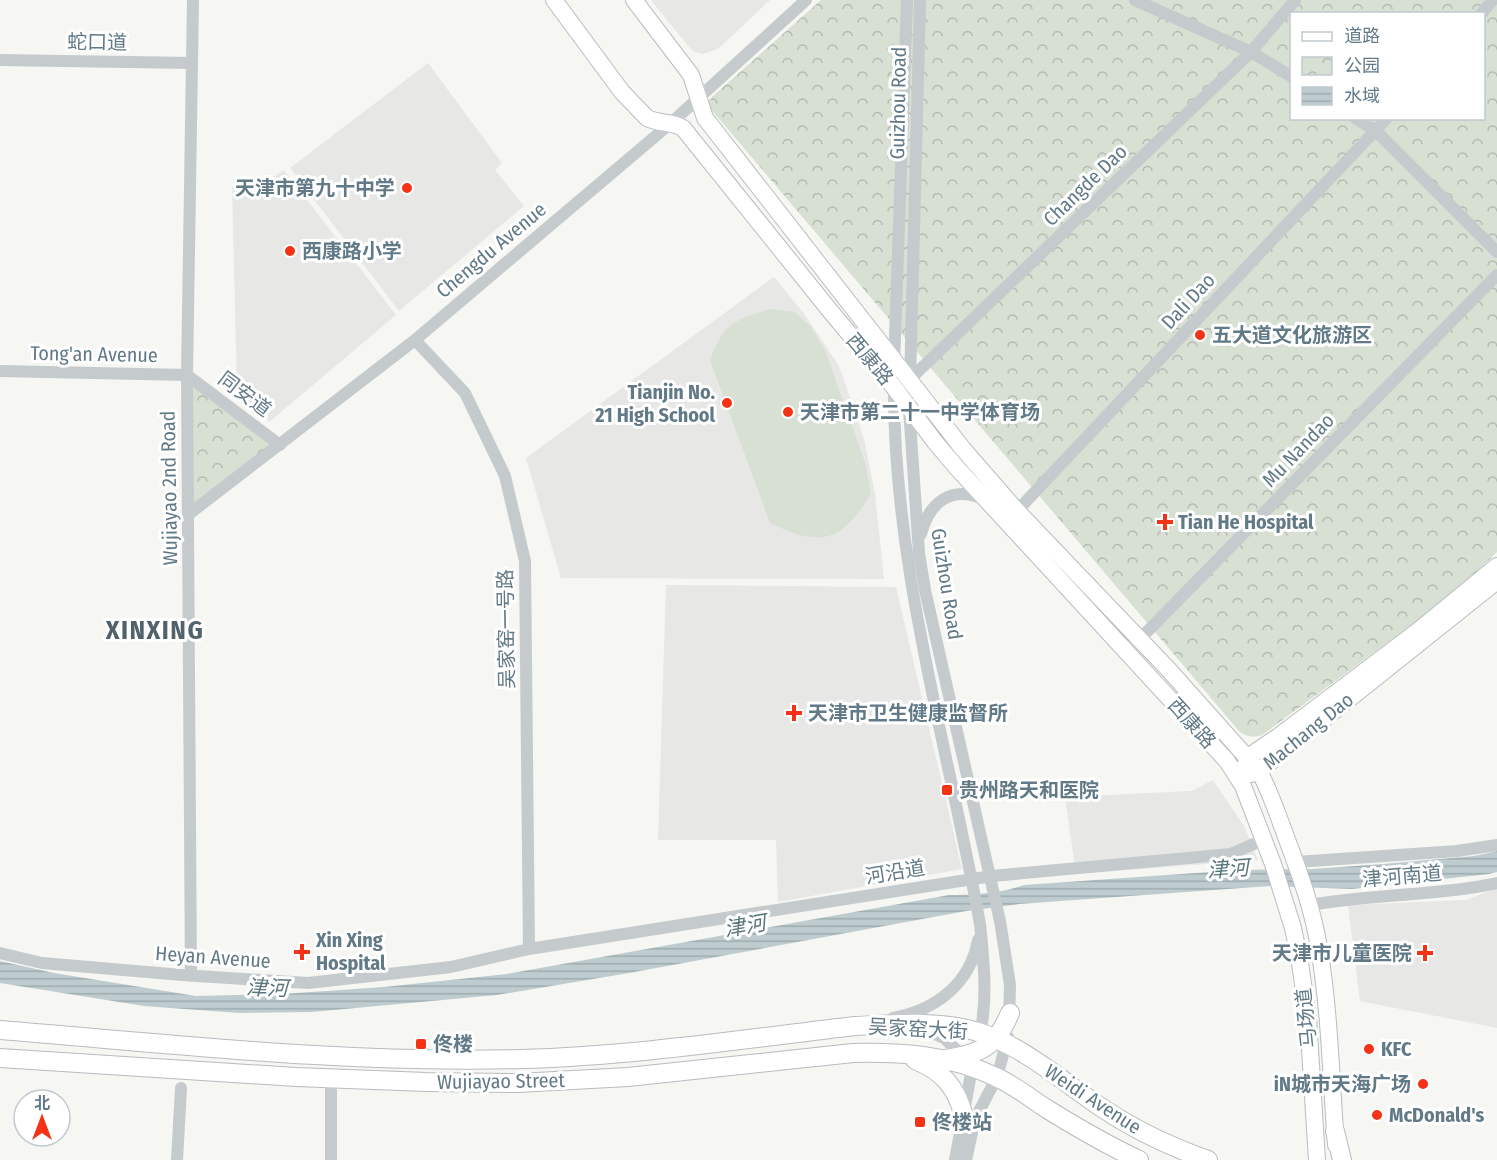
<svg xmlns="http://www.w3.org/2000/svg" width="1497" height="1160" viewBox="0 0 1497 1160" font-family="'Fira Sans Condensed','Noto Sans SC',sans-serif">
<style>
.built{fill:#e7e8e6}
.grass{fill:#d8dfd3}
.park{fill:url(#park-crowns);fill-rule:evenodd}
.water{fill:url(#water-rules)}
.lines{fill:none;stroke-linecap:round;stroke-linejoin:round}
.major-casing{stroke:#b8bdc0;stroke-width:18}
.highway-casing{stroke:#b7bcbe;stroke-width:20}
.minor{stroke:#c5cacd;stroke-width:12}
.major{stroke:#fff;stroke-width:16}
.highway{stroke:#fff;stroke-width:18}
.poi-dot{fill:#f43215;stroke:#fff;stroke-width:2}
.labels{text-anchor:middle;stroke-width:6;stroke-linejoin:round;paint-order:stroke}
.street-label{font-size:20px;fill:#627a87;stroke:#fff}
.poi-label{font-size:20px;font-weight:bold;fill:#627a87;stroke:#fff;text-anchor:start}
.water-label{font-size:21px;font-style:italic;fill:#59767c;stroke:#fff}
.district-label{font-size:26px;font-weight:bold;letter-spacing:1.5px;fill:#51626b;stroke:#fff}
</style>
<defs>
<pattern id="park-crowns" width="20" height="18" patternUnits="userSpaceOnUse" patternTransform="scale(1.5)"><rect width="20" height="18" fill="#d8dfd3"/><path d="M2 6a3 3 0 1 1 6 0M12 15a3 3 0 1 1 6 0" fill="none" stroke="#b3bab1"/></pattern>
<pattern id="water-rules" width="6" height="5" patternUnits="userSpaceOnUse" patternTransform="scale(1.5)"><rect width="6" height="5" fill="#beccd0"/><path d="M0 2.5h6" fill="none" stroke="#9eabae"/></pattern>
</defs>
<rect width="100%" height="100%" fill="#f6f6f2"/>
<!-- built -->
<path class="built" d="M 651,0 L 770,0 L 718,49 L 703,54 L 694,52 L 688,46 Z
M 428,63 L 502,163 L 495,170 L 524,206 L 399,311 L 290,168 Z
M 284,170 L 396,315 L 269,422 L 237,389 L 232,187 L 261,185 Z
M 774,277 L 805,315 L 839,366 L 864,439 L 875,494 L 884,579 L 561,578 L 526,458 Z
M 666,585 L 896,587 L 962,869 L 778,902 L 776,840 L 658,840 Z
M 1213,780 L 1244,826 L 1258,860 L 1076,874 L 1065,797 L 1191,791 Z
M 1497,888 L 1497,1028 L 1360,1001 L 1348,905 L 1466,900 Z"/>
<!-- grass -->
<path class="grass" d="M 770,309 L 795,312 L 810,326 L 825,350 L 866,465 L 871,494 C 841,542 822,548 770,523 L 710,360 C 725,322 732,321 770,309 Z"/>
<!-- park -->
<path class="park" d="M 821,0 L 1497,0 L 1497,552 L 1455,593 L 1262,735 C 1252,738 1247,737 1239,731 L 709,107 L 709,101 L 713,96 ZM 1292,14 L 1484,14 L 1484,118 L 1292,118 Z
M 184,371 L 277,441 L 185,510 Z"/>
<!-- water -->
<path class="water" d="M 1497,851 L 1497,872 L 1489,874 L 1352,889 L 1270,886 L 1019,904 L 966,911 L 629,973 L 497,995 L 312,1012 L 239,1013 L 144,1006 L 0,983 L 0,961 L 54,973 L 196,996 L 282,994 L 384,987 L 507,974 L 949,895 C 973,895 1001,893 1024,885 L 1238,870 L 1312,869 L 1383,864 L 1474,856 Z"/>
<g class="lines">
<defs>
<path id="major" d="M 554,0 L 622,92 L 647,118 C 659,124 671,121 683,128 L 831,312 L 893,386 L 935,442 L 957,468 L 1227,761 L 1243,786 L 1273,864 L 1293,928 L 1299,957 L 1308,1017 L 1317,1160
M 634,0 L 691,75 L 705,118 L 963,449 L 1017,511 L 1169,670 L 1259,771 C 1270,791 1277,813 1285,834 C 1299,872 1313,909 1319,948 C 1330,1013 1331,1080 1336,1145
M 1245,766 L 1248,757 L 1279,736 L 1418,631 L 1497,566
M 1251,774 L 1259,771 L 1497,581"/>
<path id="highway" d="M 0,1030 C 173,1044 347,1064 521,1059 C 633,1056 744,1039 855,1026 C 895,1024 940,1020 978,1032 C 1020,1044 1065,1083 1102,1108 C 1135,1130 1171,1147 1208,1160
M 0,1058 L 296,1077 L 426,1082 L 518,1083 L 628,1077 L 853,1053 C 903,1052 950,1055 996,1077 C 1014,1085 1030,1098 1047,1109 C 1076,1127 1107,1145 1139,1160
M 946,1059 C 982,1053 996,1047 1010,1013
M 915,1060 C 943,1071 957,1088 964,1117
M 1335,1131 L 1342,1160"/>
</defs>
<!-- major casing -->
<use href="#major" class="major-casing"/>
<!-- highway casing -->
<use href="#highway" class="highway-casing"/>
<!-- minor -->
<path class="minor" d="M 1135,0 L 1251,52 L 1292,77
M 1481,14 L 1493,0
M 0,60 L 192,63
M 1355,118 L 1376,131 L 1497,252
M 415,340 L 465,393 L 505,476 L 525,561 L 529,949
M 894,365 L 907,0
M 0,371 L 187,375 L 280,445
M 907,382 L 1251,52 L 1295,0
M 910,382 L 920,0
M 894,385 C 893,567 948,746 980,924 C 984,963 988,1001 979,1040
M 909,408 L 919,553 L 925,590 L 1000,921 L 1010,985 L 1009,1020
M 1017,511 L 1387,118
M 189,514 L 415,340 L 671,123 L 806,0
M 921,534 C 929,502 952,485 983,499
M 1135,644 L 1497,275
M 1296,862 L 1457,851 L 1497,845
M 1310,905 C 1372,894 1435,896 1497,883
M 0,953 L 42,963 L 182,975 L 308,983 L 451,967 L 529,949 L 992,876 L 1231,854 L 1265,839
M 191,976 L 187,375 L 193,0
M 893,1018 C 936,1010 970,984 978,940
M 923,1029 L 944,1038 L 967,1060
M 331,1078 L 331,1160
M 177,1160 L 181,1088
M 955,1160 L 973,1063
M 966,1160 L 975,1119 L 997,1077 L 1008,1037"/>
<!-- major -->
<use href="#major" class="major"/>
<!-- highway -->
<use href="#highway" class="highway"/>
</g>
<!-- markers -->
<g class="poi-dot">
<circle cx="407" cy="188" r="6"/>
<circle cx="290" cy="251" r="6"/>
<circle cx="1200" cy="335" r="6"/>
<circle cx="727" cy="403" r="6"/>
<circle cx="788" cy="412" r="6"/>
<path d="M1162 513h6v6h6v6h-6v6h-6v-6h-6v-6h6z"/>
<path d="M791 704h6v6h6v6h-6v6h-6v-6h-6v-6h6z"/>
<rect x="941" y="784" width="12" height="12" rx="3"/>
<path d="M299 943h6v6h6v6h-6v6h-6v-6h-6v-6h6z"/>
<path d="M1422 944h6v6h6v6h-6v6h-6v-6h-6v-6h6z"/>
<rect x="415" y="1038" width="12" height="12" rx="3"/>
<circle cx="1369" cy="1049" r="6"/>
<circle cx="1423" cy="1084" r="6"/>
<circle cx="1377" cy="1115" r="6"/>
<rect x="914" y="1116" width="12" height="12" rx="3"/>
</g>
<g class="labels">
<!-- street labels -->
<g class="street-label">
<text transform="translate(97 42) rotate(1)" y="7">蛇口道</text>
<text transform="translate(898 103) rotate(-89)" y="7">Guizhou Road</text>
<text transform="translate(1085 185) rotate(-44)" y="7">Changde Dao</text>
<text transform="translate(491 250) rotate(-40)" y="7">Chengdu Avenue</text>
<text transform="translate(1188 301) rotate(-47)" y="7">Dali Dao</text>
<text transform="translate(94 354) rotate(1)" y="7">Tong'an Avenue</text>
<text transform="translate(870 359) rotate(50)" y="7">西康路</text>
<text transform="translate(245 394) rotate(37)" y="7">同安道</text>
<text transform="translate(1298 450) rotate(-46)" y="7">Mu Nandao</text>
<text transform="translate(169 488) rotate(-91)" y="7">Wujiayao 2nd Road</text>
<text transform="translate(947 584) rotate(81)" y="7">Guizhou Road</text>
<text transform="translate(506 629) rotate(-91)" y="7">吴家窑一号路</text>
<text transform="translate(1192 723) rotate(48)" y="7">西康路</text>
<text transform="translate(1308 731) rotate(-39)" y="7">Machang Dao</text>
<text transform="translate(895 872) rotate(-9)" y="7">河沿道</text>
<text transform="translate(1402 876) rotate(-5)" y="7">津河南道</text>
<text transform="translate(213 957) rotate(4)" y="7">Heyan Avenue</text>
<text transform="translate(1306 1018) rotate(-96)" y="7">马场道</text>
<text transform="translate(918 1029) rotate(3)" y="7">吴家窑大街</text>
<text transform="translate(501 1081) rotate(-1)" y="7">Wujiayao Street</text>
<text transform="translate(1093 1099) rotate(33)" y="7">Weidi Avenue</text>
</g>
<!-- poi labels -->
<g class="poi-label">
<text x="395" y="195" text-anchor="end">天津市第九十中学</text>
<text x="302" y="258">西康路小学</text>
<text x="1212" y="342">五大道文化旅游区</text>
<text x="715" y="399" text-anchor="end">Tianjin No.<tspan x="715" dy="23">21 High School</tspan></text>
<text x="800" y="419">天津市第二十一中学体育场</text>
<text x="1178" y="529">Tian He Hospital</text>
<text x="808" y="720">天津市卫生健康监督所</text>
<text x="959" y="797">贵州路天和医院</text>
<text x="316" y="947">Xin Xing<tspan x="316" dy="23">Hospital</tspan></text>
<text x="1412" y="960" text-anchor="end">天津市儿童医院</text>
<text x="433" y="1051">佟楼</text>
<text x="1381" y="1056">KFC</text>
<text x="1411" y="1091" text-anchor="end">iN城市天海广场</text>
<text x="1389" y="1122">McDonald's</text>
<text x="932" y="1129">佟楼站</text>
</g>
<!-- water labels -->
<g class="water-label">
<text transform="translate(1228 869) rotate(-4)" y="7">津河</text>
<text transform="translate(745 926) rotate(-10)" y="7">津河</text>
<text transform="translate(267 988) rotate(2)" y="7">津河</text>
</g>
<!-- district labels -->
<g class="district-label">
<text x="155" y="639">XINXING</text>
</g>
</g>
<!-- legend -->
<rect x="1290" y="12" width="195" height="108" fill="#ffffff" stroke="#c0cacf" stroke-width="1.5"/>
<rect x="1302" y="32" width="30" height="9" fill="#ffffff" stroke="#c0cacf" stroke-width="1.5"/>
<text x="1344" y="42" font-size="18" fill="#627a87">道路</text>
<rect x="1302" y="57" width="30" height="18" fill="url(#park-crowns)" stroke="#c0cacf" stroke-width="1.5"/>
<text x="1344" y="72" font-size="18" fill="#627a87">公园</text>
<rect x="1302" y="87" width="30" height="18" fill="url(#water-rules)" stroke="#c0cacf" stroke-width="1.5"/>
<text x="1344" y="102" font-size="18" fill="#627a87">水域</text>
<!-- north arrow -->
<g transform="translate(42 1118)"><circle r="28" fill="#ffffff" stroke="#c0cacf" stroke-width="1.5"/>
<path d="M0-4.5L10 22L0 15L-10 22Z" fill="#f43215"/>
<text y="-9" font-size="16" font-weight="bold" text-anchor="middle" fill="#627a87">北</text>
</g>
</svg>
